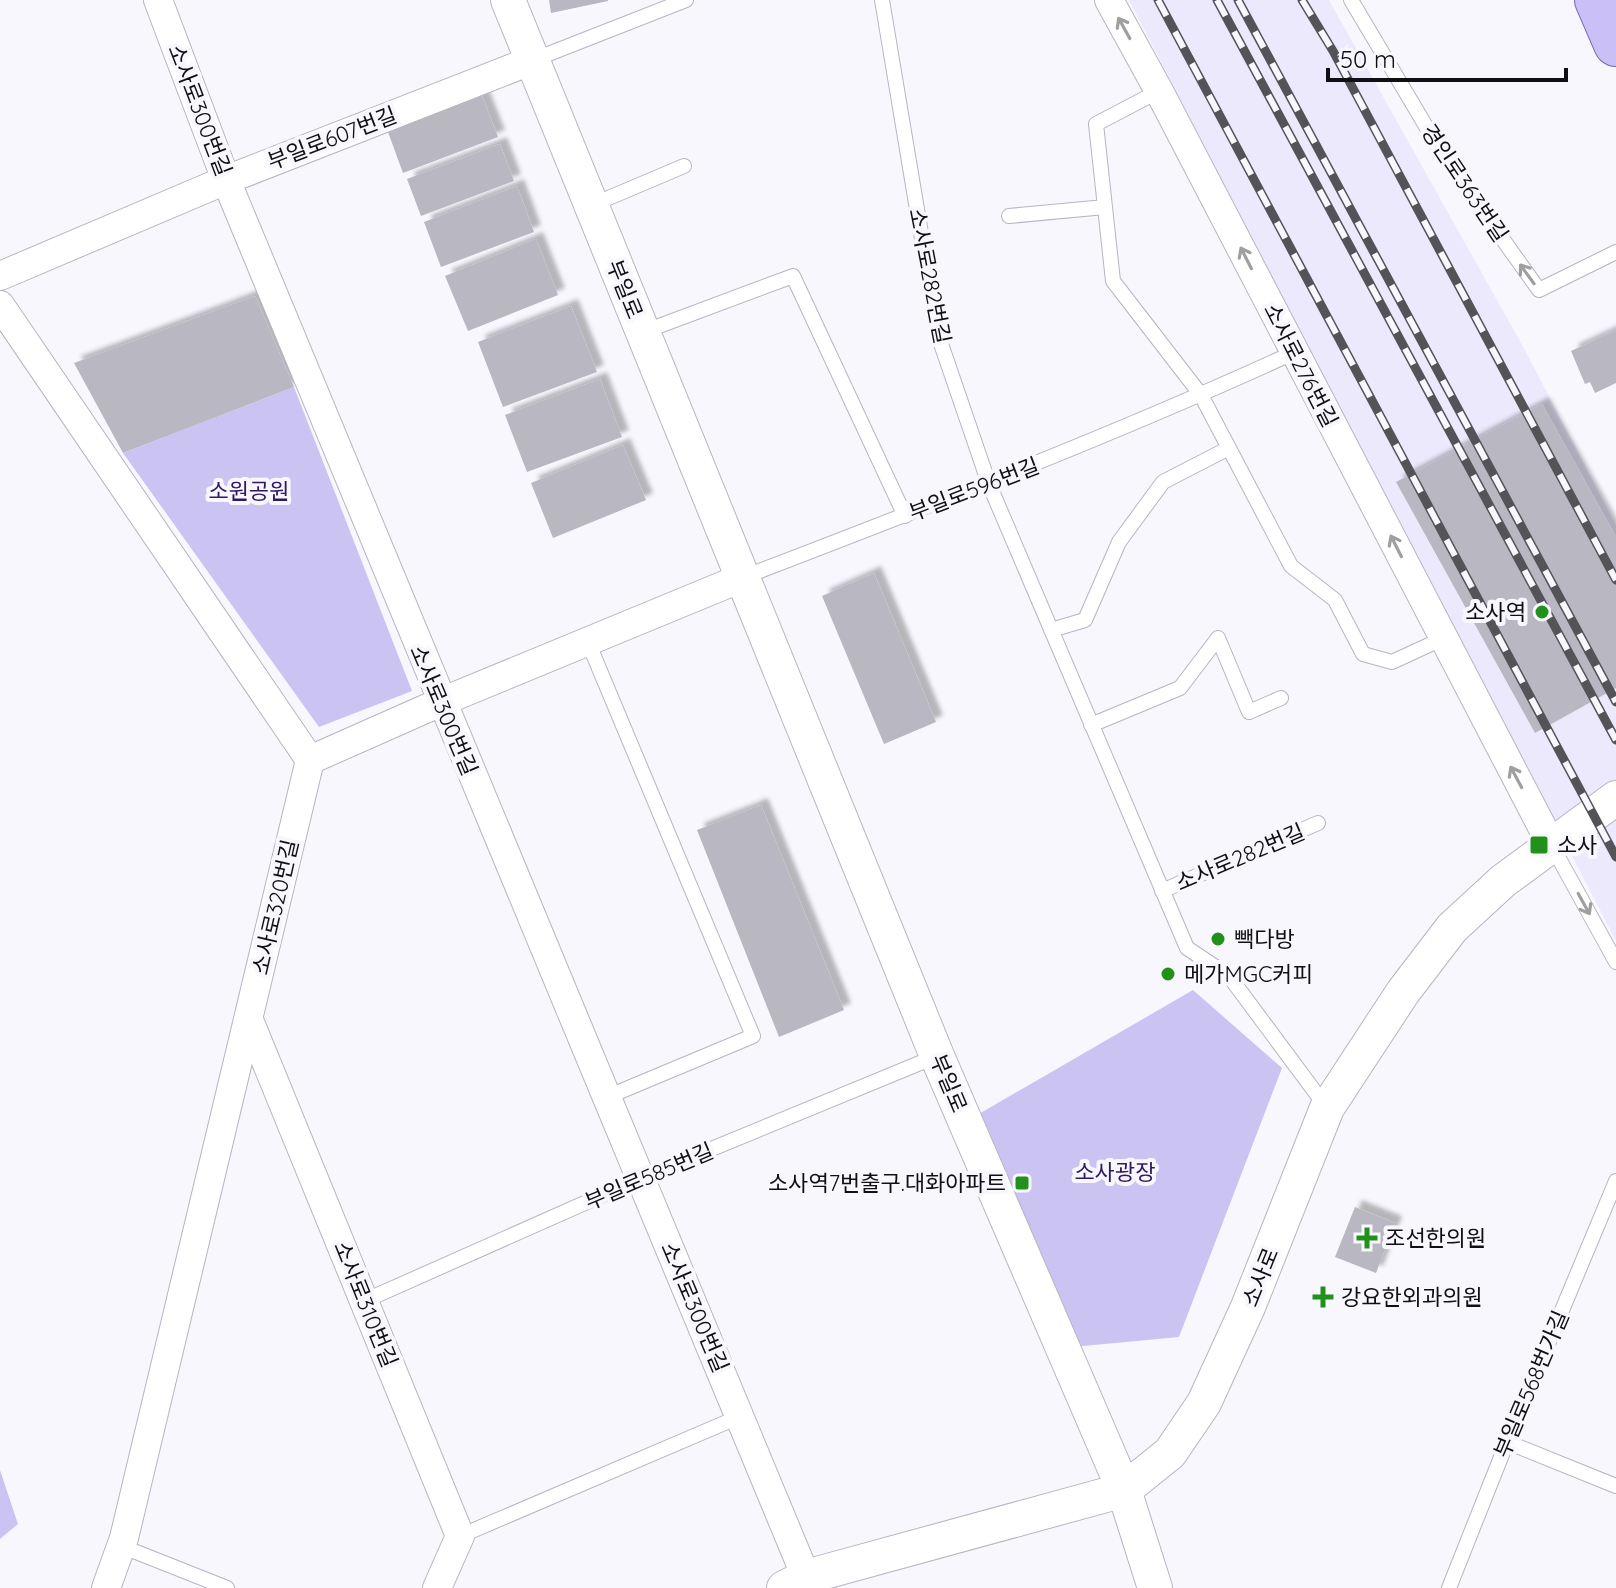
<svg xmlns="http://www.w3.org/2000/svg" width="1616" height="1588" viewBox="0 0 1616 1588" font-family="Quicksand,'Noto Sans KR',sans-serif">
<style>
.built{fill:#ece9fd}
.green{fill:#cbc4f3}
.building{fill:#b8b7c2;filter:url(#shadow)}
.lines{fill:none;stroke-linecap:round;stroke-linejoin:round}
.service-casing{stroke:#b6b5c0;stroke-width:16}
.minor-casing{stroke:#b6b5c0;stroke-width:30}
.tertiary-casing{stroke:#b6b5c0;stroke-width:36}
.primary-casing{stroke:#7366a5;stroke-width:46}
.service{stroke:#fff;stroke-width:14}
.minor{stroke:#fff;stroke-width:28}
.tertiary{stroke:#fff;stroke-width:34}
.primary{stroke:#cbbff8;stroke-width:44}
.rail-casing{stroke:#545358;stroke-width:9}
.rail{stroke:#f8f7fe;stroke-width:6;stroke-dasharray:18;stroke-linecap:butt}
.oneway{stroke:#9f9fa1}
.poi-dot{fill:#21911b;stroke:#f8f7fe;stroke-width:3}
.labels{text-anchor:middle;stroke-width:8;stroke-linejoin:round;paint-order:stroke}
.street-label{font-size:22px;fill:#100f13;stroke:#f8f7fe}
.park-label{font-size:22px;fill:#2f185f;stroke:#f8f7fe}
.poi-label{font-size:22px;fill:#100f13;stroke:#f8f7fe;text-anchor:start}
</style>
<defs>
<filter id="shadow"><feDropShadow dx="7" dy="-7" stdDeviation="2" flood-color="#0004"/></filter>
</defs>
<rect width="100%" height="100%" fill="#f8f7fe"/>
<!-- built -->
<path class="built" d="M 1129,0 L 1329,0 L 1526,352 L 1616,526 L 1616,941 Z"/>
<!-- green -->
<path class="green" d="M 294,387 L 412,691 L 319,727 L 123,453 Z
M 1193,990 L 1282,1068 L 1179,1337 L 1062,1348 L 965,1122 Z
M 0,1470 L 18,1524 L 0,1539 Z"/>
<!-- building -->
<path class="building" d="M 549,0 L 608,0 L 608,1 L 551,13 Z
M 482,96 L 498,137 L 403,173 L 388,132 Z
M 500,144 L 514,181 L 421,216 L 407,179 Z
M 517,186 L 534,232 L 441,267 L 424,222 Z
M 536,239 L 558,295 L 468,331 L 445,276 Z
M 255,296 L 294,387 L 123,453 L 74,363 Z
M 571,306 L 597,372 L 503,407 L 478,342 Z
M 1616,330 L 1616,383 L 1595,393 L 1590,382 L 1585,384 L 1571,351 Z
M 600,379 L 622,437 L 527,472 L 505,415 Z
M 1542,404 L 1616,537 L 1616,688 L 1535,733 L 1396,482 Z
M 623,445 L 646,500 L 553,538 L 531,483 Z
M 874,573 L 936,722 L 884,744 L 822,596 Z
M 761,805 L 844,1010 L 779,1037 L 697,830 Z
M 1355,1207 L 1395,1223 L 1376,1273 L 1335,1257 Z"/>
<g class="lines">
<defs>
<path id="service" d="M 882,0 L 938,335 L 989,484 L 1187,948 L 1229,976 L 1327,1108
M 1351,0 L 1446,160 L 1539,290 L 1616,252
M 533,60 L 686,0
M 1159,91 L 1096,124 L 1113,281 L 1201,395 L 1291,566 L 1335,600 L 1363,654 L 1392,662 L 1444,638
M 592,205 L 684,166
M 1009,216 L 1105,207
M 643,332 L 793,276 L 905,516
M 744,577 C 929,506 1114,435 1295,352
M 1051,630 L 1085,620 L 1119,542 L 1163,482 L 1229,448
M 588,642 L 753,1036 L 607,1097
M 1091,725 L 1180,688 L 1218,638 L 1249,712 L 1281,698
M 1552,846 L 1616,962
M 1162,891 L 1318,823
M 364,1301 L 641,1178 L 937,1056
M 1507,1442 L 1616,1486
M 460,1536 L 741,1416
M 121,1546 L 227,1588
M 1449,1588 L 1507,1442 L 1616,1181"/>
<path id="minor" d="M 158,0 L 226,180 L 806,1577
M 1109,0 L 1159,91 L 1552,846
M 0,276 L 226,180 L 533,60
M 0,305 L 310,760 L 124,1538 L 106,1588
M 310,760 L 441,702 L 744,577
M 249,1020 L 460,1536 L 437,1588"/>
<path id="tertiary" d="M 508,0 L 937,1056 L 1124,1490 L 1155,1588
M 784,1588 L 806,1577 L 1124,1490 L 1170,1453 L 1204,1403 L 1248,1307 L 1327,1108 L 1403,992 L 1452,928 L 1503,881 L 1616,798"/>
<path id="primary" d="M 1597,0 L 1616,44"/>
</defs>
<!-- service casing -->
<use href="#service" class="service-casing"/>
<!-- minor casing -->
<use href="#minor" class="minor-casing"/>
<!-- tertiary casing -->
<use href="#tertiary" class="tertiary-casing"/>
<!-- primary casing -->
<use href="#primary" class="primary-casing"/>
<!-- service -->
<use href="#service" class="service"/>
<!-- minor -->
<use href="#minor" class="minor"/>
<!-- tertiary -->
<use href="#tertiary" class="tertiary"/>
<!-- primary -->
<use href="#primary" class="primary"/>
<defs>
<path id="rail" d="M 1158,0 L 1616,857
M 1217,0 L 1616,740
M 1238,0 L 1616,702
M 1302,0 L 1333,51 L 1616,580"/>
</defs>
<!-- rail casing -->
<use href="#rail" class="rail-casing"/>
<!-- rail -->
<use href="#rail" class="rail"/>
</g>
<!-- one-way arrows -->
<defs><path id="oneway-shaft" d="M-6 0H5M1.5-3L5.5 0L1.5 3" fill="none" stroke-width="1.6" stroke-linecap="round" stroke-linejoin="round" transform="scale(2)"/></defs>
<g class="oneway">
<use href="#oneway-shaft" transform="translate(1124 28) rotate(-119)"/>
<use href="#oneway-shaft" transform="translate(1246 258) rotate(-117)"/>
<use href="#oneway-shaft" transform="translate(1527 274) rotate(-126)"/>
<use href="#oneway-shaft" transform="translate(1396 546) rotate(-117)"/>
<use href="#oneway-shaft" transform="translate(1516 777) rotate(-118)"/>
<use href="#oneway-shaft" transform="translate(1584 904) rotate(61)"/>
</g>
<!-- markers -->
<g class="poi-dot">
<circle cx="1542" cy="612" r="8"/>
<rect x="1529" y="835" width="20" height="20" rx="4"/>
<circle cx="1218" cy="939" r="8"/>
<circle cx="1168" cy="974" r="8"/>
<rect x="1014" y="1175" width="16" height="16" rx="4"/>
<path d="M1363 1226h8v8h8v8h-8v8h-8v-8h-8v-8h8z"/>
<path d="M1319 1285h8v8h8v8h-8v8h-8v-8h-8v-8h8z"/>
</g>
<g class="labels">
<!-- street labels -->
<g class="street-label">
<text transform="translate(200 110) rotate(69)" y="8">소사로300번길</text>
<text transform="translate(332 138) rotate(-21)" y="8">부일로607번길</text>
<text transform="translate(1465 183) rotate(56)" y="8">경인로363번길</text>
<text transform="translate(930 276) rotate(79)" y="8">소사로282번길</text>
<text transform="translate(625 289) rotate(68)" y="8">부일로</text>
<text transform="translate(1301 365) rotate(63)" y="8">소사로276번길</text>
<text transform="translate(974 489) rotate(-21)" y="8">부일로596번길</text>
<text transform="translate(444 710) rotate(67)" y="8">소사로300번길</text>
<text transform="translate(1240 857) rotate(-23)" y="8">소사로282번길</text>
<text transform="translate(275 907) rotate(-77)" y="8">소사로320번길</text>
<text transform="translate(949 1083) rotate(67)" y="8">부일로</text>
<text transform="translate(649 1176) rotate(-23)" y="8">부일로585번길</text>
<text transform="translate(1260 1277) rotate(-68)" y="8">소사로</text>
<text transform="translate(366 1304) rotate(68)" y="8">소사로310번길</text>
<text transform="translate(695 1307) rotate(67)" y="8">소사로300번길</text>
<text transform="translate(1531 1384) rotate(-67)" y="8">부일로568번가길</text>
</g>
<!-- park labels -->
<g class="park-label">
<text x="249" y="499">소원공원</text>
<text x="1115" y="1180">소사광장</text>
</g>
<!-- poi labels -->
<g class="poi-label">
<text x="1526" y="620" text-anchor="end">소사역</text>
<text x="1557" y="853">소사</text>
<text x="1234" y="947">빽다방</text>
<text x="1184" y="982">메가MGC커피</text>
<text x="1006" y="1191" text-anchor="end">소사역7번출구.대화아파트</text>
<text x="1385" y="1246">조선한의원</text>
<text x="1341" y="1305">강요한외과의원</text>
</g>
</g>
<!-- scale -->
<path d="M1328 68v12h238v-12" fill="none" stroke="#100f13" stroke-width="4"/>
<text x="1340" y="68" font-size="24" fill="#100f13" stroke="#f8f7fe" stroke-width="6" paint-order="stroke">50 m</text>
</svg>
